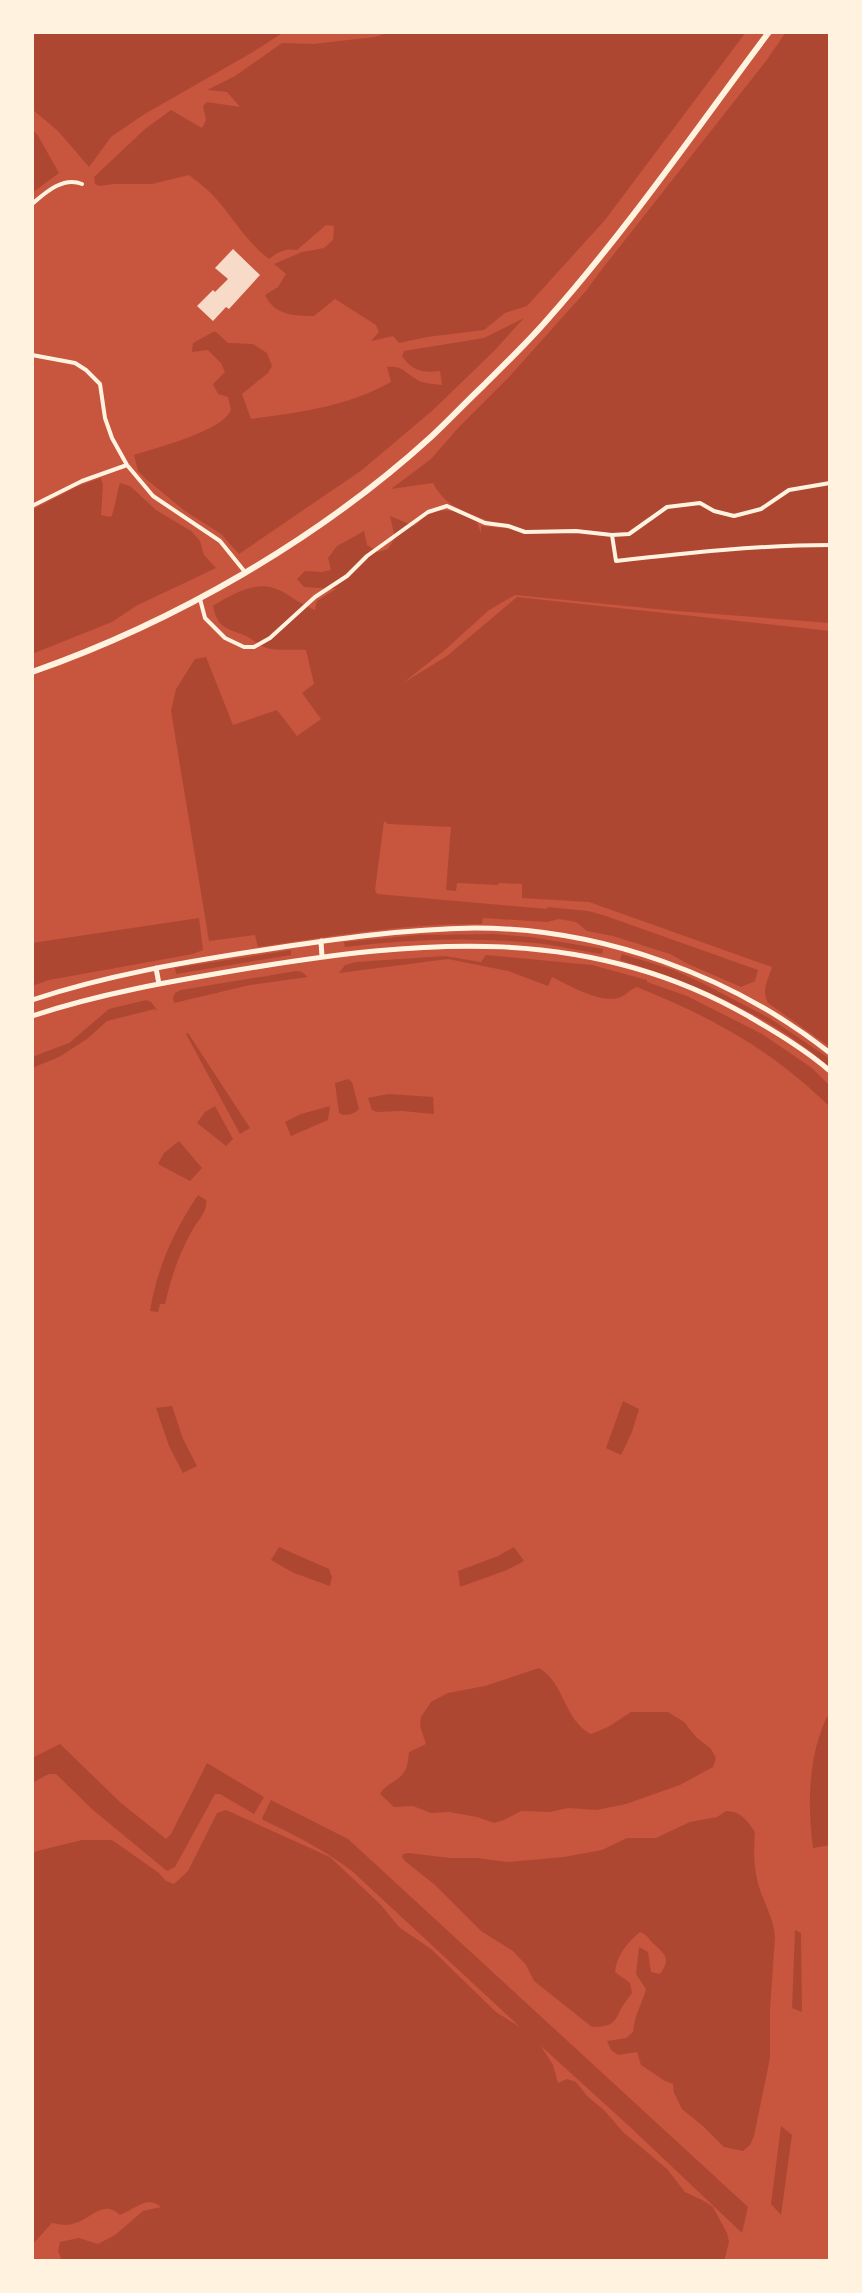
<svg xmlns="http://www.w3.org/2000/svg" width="862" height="2293" viewBox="0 0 862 2293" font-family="Overpass,sans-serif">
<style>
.green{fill:#ae4732}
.building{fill:#f7dbc8}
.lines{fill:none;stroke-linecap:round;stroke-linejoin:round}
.minor{stroke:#fff3e0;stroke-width:4}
.secondary{stroke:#fff3e0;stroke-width:5}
.primary{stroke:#fff3e0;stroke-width:6}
</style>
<rect width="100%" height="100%" fill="#c8553d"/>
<!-- green -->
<path class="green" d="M 32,32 L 284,32 L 253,52 L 143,115 L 111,137 L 89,167 L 58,131 L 32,109 Z
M 390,32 L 746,32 L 605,220 L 527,306 L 505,313 L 484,330 L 427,337 L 399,343 L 393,336 L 371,341 L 379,332 L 376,325 L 335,299 L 314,316 C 294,316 274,315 265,295 L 278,287 L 286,274 L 274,264 L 302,252 L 324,248 L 333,240 L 334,226 L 326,225 L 297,250 C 285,248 278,252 269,259 C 248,243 235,221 218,201 C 210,191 199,183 189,175 L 152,184 L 114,184 L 99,186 L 95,184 L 94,177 L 145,129 L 171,110 L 202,128 L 206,120 L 203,106 L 207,102 L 240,107 L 227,92 L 207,90 L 235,76 L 282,43 L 313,44 L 375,37 Z
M 786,32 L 830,32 L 830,623 L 676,611 L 515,595 L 489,610 L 446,649 L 403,683 L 447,656 L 517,597 L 830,631 L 830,1047 L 768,1003 C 761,990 768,980 772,967 L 589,902 L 522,898 L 522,884 L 499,883 L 498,885 L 457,883 L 456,891 L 446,890 L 451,827 L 388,824 L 384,821 L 375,890 L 377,894 L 547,909 L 547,907 L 588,911 L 603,915 L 758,970 L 755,981 L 741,987 L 688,964 L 670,954 L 613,936 L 587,931 L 576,922 L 559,919 L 547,922 L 483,918 L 482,924 C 407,923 333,936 258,947 L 255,935 L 209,941 L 171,711 L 176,689 L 195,659 L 206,657 L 233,725 L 277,710 L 297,736 L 321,719 L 302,693 L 314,684 L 306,650 C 294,649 278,651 267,648 C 261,646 255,642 250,638 C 231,628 218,632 213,606 C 232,594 259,578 281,591 C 292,597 302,605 315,610 L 317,601 L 336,589 L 304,587 L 297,579 L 305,571 L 322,572 L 331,570 L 328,558 L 337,546 L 364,531 L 367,545 L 378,552 L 388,549 L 395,538 L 390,516 L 414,526 L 433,510 L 454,511 L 476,520 L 481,533 L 481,526 L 503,528 C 477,513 448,513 433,483 L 391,489 L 431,459 L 460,426 L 508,378 L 586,291 L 599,273 L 766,61 Z
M 32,130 L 37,134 L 59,173 L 32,193 Z
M 524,318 L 494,351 L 433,410 L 362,470 L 239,554 L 221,534 L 185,511 L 146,479 L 138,471 L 134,455 C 158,447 221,432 231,410 L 228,397 L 218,394 L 213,384 L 225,372 L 221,363 L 208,350 L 192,352 L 193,343 L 213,332 L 216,332 L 228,343 L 253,344 L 267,353 L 272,366 L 268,373 L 242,394 L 251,419 C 301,412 346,407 391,382 L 387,367 C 402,365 404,372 416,379 C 423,384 434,384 442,385 L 440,371 C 423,373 412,371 402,356 L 404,351 L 484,338 Z
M 101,478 L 103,485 L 101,515 L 111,517 C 116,506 116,494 120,483 L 130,486 L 156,510 L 191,531 L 200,541 L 204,555 L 216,568 L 136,606 L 112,622 L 32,654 L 32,510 L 76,487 Z
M 199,918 L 203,950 L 193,954 L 49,980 L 32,986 L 32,943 Z
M 493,934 L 531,937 L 603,949 L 602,954 C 579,951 557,945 535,943 C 471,937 408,939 345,947 L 344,942 L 418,935 Z
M 291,950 L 291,955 L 176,974 L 175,968 Z
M 622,954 L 674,970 L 702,983 L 771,1019 L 827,1057 L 830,1060 L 830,1067 C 769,1015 696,983 620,960 Z
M 486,955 L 592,965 L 647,980 L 647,982 L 687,996 L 762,1034 L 812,1068 L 830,1086 L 830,1107 C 769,1048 715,1019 637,987 C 631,989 627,994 621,997 C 603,1005 568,985 552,977 L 548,986 L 508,971 L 448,959 L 339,973 L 345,965 L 356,962 L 445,956 L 481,962 Z
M 296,971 L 302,972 L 308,977 L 250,985 L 174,1003 L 173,998 L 175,993 L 181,990 Z
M 146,1000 L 151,1002 L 158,1011 L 155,1009 L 107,1021 L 87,1039 L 59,1057 L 32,1068 L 32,1057 L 69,1043 L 109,1009 Z
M 188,1033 L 250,1128 L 240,1134 L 186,1034 Z
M 348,1079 L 352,1082 L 359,1109 C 355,1114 345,1117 339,1113 L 335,1083 Z
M 388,1094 L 433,1097 L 434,1114 L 402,1111 L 377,1112 L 372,1110 L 368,1098 Z
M 215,1106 L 233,1139 L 226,1146 L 197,1123 L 205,1112 Z
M 330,1106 L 328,1120 L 291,1136 L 285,1122 L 301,1114 Z
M 179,1141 L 202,1168 L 190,1181 L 158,1164 L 164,1153 Z
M 198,1195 L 206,1200 C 208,1211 199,1219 193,1229 C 179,1253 171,1278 165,1304 L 160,1304 L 158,1312 L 150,1311 C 157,1268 173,1232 198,1195 Z
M 623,1401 L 639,1409 L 632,1432 L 621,1455 L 606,1448 Z
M 172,1406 L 183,1439 L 197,1466 L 183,1473 L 169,1446 L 156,1408 Z
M 279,1547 L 329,1569 L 332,1577 L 330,1586 L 294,1573 L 271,1560 Z
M 514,1547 L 524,1561 L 507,1570 L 460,1587 L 458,1571 L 498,1556 Z
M 539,1668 C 565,1683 564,1721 591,1734 L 608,1727 L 631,1712 L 668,1712 L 684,1722 L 696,1737 L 711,1749 L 716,1758 L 713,1767 L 680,1785 L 626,1804 L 597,1810 L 568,1808 L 550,1812 L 521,1811 L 504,1820 L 494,1823 L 477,1817 L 449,1812 L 431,1813 L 413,1806 L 394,1807 L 380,1794 C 386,1783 398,1782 404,1772 C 408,1767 408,1758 409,1752 L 426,1744 L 420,1726 L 421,1717 L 431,1702 L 448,1693 L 485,1686 Z
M 830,1711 L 830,1845 L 813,1848 C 807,1803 808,1752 830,1711 Z
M 60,1744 L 121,1803 L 166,1839 L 171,1834 L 207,1763 L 264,1797 L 254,1814 L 220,1794 L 215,1794 L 175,1867 L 167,1871 L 93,1810 L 56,1774 L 49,1774 L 32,1783 L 32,1758 Z
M 271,1800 L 348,1839 L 748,2207 L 742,2233 L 629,2126 L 541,2046 L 553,2065 L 558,2083 L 567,2079 L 576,2082 L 588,2097 L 604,2110 L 623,2132 L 667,2169 L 685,2192 L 704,2201 L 713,2207 L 727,2233 L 729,2242 L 724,2261 L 62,2261 L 58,2251 L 60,2242 L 79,2238 L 98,2244 L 115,2235 L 143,2211 L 161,2207 C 147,2195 135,2209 120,2215 C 103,2198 91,2220 72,2224 C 66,2226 59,2224 52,2223 L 32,2245 L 32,1854 L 37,1851 L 82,1840 L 112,1840 L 159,1873 L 166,1881 L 174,1884 L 188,1871 L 217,1813 L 226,1810 L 330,1857 L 380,1904 L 399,1927 L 431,1949 L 496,2012 L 520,2027 L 352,1871 C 324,1850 295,1835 263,1820 L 262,1818 Z
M 726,1811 C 740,1811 747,1820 755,1832 C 753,1856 754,1878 764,1900 C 769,1913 774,1923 775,1937 L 770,2010 L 770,2058 L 754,2136 L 750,2145 L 743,2151 L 724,2147 L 704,2127 L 682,2109 L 674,2093 L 673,2084 L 665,2081 L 641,2065 L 637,2052 L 618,2055 L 611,2050 L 607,2041 L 626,2038 L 633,2032 C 634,2016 642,2004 646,1989 L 636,1974 L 639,1947 L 648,1952 L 651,1972 L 660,1974 C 670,1960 667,1956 655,1945 C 649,1940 649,1936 640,1932 C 628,1942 616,1956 615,1972 L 630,1983 L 632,1993 C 628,1999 623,2004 620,2011 C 613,2026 609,2026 592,2027 L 534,1981 L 526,1965 L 513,1951 L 481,1931 L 435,1885 L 405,1861 L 402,1857 L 403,1854 L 409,1853 L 449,1858 L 478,1858 L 507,1862 L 564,1857 L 602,1850 L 627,1838 L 656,1838 L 690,1822 L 717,1817 Z
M 795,1930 L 801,1933 L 802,2012 L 792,2008 Z
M 781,2126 L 792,2135 L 781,2215 L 771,2204 Z"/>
<!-- building -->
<path class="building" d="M 233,249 L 260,275 L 229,309 L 226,307 L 213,321 L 197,306 L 213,290 L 215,292 L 228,279 L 215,268 Z"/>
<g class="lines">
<!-- minor -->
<path class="minor" d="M 32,204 C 45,193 63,176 82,184
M 32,355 L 75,363 L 86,370 L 100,384 L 105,418 L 112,438 L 127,465 L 153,496 L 220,541 L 245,572
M 32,506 L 82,481 L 127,465
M 612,535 L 629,534 L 667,507 L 700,503 L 714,511 L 734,516 L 761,509 L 789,490 L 830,483
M 200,599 L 205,618 L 225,638 L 244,647 L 254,647 L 270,638 L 315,597 L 347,576 L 367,556 L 428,512 L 447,506 L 485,523 L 508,526 L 525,532 L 576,531 L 612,535 L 616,561 C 687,553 759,545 830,545"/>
<!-- secondary -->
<path class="secondary" d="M 321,941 L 322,957
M 156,968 L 159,984
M 32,1000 C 107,975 185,962 263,950 C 334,939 404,929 475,928 C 601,928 731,975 830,1053
M 32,1016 C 101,993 173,981 244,969 C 421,940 588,923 750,1017 C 777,1033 806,1050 830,1071"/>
<!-- primary -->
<path class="primary" d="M 32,672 C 175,622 319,539 432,436 C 449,420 466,402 484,385 C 505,364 527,343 547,320 C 627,230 696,129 769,32"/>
</g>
<!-- border -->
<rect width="862" height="2293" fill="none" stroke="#fff3e0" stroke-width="68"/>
</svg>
